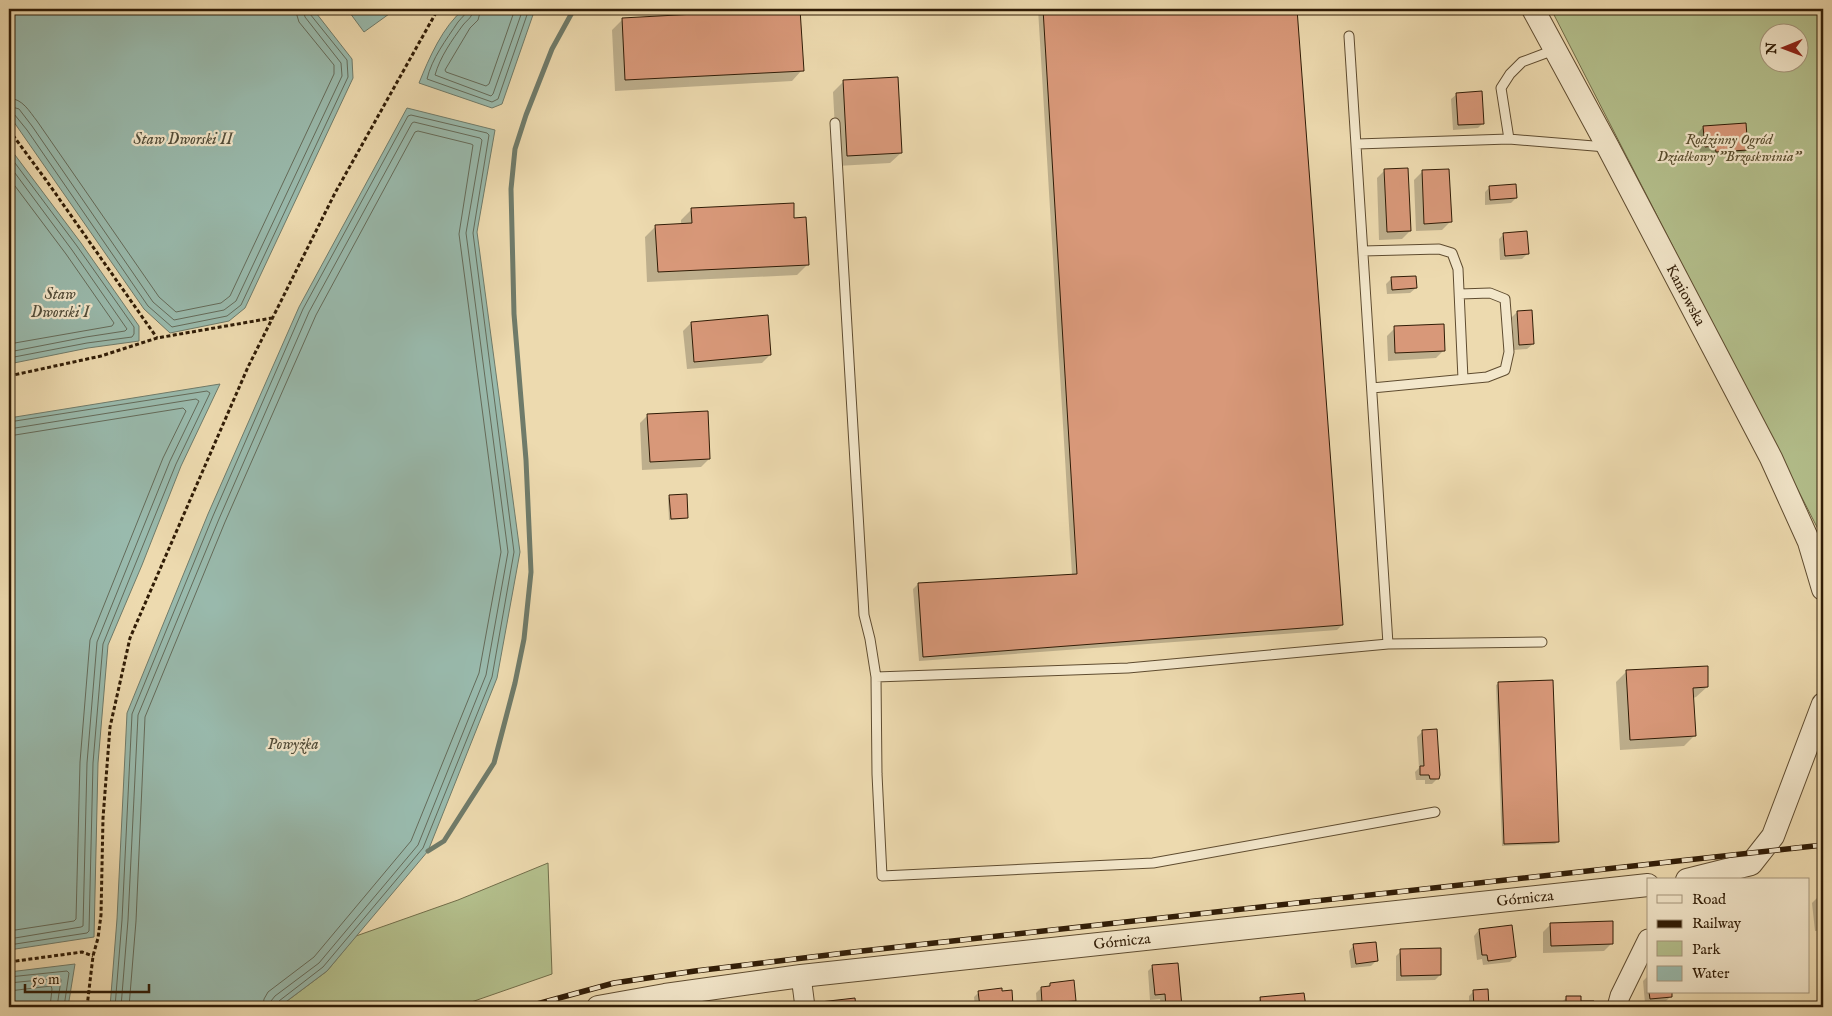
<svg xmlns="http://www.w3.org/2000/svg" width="1832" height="1016" viewBox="0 0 1832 1016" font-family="'IM FELL English',serif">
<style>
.green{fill:#b4c08d;stroke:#726e4a;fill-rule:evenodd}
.water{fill:#99baad;stroke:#6f7b6a}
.shadow{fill:#0003}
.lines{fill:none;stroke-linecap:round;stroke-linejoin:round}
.shore{stroke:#646b5a;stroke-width:1}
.stream{stroke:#6f7b6a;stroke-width:5}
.building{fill:#d89879;stroke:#301c06}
.service-casing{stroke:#5f4c30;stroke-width:11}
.minor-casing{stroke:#5f4c30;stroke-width:21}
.tertiary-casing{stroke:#5f4c30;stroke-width:24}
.path{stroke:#301c06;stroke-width:3;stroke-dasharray:4 2.5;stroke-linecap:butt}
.service{stroke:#f3e7cb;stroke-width:9}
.minor{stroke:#f3e7cb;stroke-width:19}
.tertiary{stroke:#f3e7cb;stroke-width:22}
.rail-casing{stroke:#301c06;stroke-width:5.5}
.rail{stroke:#f3e7cb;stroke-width:4;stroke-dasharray:11;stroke-linecap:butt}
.labels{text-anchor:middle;stroke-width:4.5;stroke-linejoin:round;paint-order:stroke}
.park-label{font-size:15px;font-style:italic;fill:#584d2e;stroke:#f3e7cb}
.street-label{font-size:15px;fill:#301c06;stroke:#f3e7cb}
.water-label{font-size:16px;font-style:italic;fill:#504b38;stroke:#f3e7cb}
</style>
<rect width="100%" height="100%" fill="#eddaaf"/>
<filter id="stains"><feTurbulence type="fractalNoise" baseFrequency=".004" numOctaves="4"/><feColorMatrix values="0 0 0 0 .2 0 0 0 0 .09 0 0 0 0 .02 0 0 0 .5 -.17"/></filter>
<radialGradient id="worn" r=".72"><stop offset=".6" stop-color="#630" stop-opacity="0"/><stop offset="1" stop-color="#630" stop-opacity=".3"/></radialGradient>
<!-- green -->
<path class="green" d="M 1551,9 L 1823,9 L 1823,549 L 1818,529 ZM 1770,32 L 1800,32 L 1800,62 L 1770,62 Z
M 548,863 L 552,974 L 457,1007 L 279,1007 L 327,971 L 356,936 L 458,900 Z"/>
<!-- water -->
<path class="water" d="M 9,9 L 313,9 L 352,59 L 353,78 L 245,308 L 229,321 L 170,333 L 144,309 L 9,115 Z
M 347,9 L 396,9 L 364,32 Z
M 464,9 L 535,9 L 502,104 L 492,108 L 419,83 C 429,58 443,26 464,9 Z
M 407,108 L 495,130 L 477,232 L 520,552 L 497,678 L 428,851 L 327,971 L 279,1007 L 110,1007 L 117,919 L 127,713 L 208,514 L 299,307 Z
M 9,147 L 81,243 L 139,326 L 139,341 L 88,348 L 9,364 Z
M 220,384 L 181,466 L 142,565 L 108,645 L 98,763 L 94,937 L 9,950 L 9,418 Z
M 75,964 L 68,1007 L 9,1007 L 9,972 Z"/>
<!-- shadow -->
<path class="shadow" d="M 1038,9 L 1296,9 L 1342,625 L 1337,630 L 919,661 L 913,589 L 918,584 L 1072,575 Z
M 623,19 L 802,70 L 792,81 L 615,91 L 612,30 Z
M 844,81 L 901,153 L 890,163 L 837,166 L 833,92 Z
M 1457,94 L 1483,123 L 1478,128 L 1453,130 L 1451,99 Z
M 1703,127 L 1747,149 L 1742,155 L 1711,157 L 1711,151 L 1700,152 L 1698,133 Z
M 1385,170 L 1410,231 L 1402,239 L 1379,240 L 1377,178 Z
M 1422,172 L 1450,222 L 1442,230 L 1416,231 L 1414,180 Z
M 1490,187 L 1516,198 L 1511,203 L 1485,205 L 1485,192 Z
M 691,210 L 793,219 L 808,264 L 797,275 L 647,282 L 645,237 L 656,226 L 681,225 L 681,220 Z
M 1504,234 L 1527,254 L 1522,259 L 1500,260 L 1499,239 Z
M 1391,279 L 1416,288 L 1410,293 L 1387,294 L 1386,284 Z
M 1517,312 L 1533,344 L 1527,349 L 1514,350 L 1512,317 Z
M 691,323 L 770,355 L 762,363 L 687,369 L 683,331 Z
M 1395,328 L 1444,350 L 1436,358 L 1388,361 L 1387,336 Z
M 648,415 L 709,459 L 701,467 L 642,470 L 640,423 Z
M 670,496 L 687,517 L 685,519 L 669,520 L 668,498 Z
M 1627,671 L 1707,687 L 1696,697 L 1693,698 L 1695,735 L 1684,746 L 1620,750 L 1616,682 Z
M 1499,683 L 1558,842 L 1555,844 L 1502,846 L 1496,685 Z
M 1422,732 L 1438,778 L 1432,784 L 1425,784 L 1425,780 L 1416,780 L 1415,772 L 1419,768 L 1417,737 Z
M 1820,895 L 1823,895 L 1823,930 L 1815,931 L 1812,903 Z
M 1551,924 L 1612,943 L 1604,951 L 1543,953 L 1543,932 Z
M 1479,930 L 1515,957 L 1510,962 L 1483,965 L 1482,959 L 1477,960 L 1474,936 Z
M 1354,945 L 1376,961 L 1371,966 L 1351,968 L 1349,951 Z
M 1401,951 L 1440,975 L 1435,980 L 1396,981 L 1396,956 Z
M 1177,964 L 1180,1007 L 1161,1007 L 1160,999 L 1150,1000 L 1148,971 L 1153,966 Z
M 1648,976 L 1648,992 L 1670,992 L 1671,996 L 1666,1001 L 1645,1003 L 1643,981 Z
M 1050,984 L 1075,1000 L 1070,1005 L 1037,1007 L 1036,993 L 1041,988 L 1047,987 Z
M 1474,991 L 1487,991 L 1487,1007 L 1469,1007 L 1469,996 Z
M 979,992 L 1001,992 L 1012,1005 L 1010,1007 L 975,1007 L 974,997 Z
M 1303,994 L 1304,1007 L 1253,1007 L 1261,998 Z
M 1567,997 L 1579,1002 L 1592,1002 L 1592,1007 L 1561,1007 L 1562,1002 Z
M 854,1000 L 855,1007 L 817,1007 L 821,1003 Z"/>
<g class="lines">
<!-- shore -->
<path class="shore" d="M 467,9 C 466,15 462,17 458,22 C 446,40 432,58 427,79 L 492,102 L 498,99 L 529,9
M 473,9 C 473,17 468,19 463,25 C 452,40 440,57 435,75 L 491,96 L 493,94 L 523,9
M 481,9 L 478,20 L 470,28 L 445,70 L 446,72 L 486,86 L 489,84 L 515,9
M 9,98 C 23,99 29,111 37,121 L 159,297 L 176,312 L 221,303 L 230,296 L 334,74 L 334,65 L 299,22 L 295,9
M 9,106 L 19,109 L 32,126 L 153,302 L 174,320 L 224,310 L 236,301 L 342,76 L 341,63 L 305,17 L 303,9
M 9,112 L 14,114 L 27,130 L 148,306 L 172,327 L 227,316 L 241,305 L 348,77 L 347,60 L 310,14 L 309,9
M 9,155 L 77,246 L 134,327 L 134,334 L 132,337 L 87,343 L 9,358
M 9,165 L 72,250 L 127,329 L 125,331 L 86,337 L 9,352
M 9,178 L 66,254 L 114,323 L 112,326 L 9,344
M 9,422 L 207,391 L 210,393 L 176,464 L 103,644 L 93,763 L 89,931 L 87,933 L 9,945
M 9,429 L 196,399 L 199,401 L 170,461 L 97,642 L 87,763 L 83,926 L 81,927 L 9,939
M 9,436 L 183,408 L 186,411 L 163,458 L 90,640 L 80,762 L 76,919 L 74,921 L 9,931
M 9,977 L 67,971 L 69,973 L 64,1007
M 9,983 L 60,978 L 61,980 L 57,1007
M 9,991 L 51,986 L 52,989 L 50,1007
M 115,1007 L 122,920 L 132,714 L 213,516 L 303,309 L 408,116 L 411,115 L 487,133 L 489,135 L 473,233 L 514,552 L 492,677 L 423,848 L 323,967 L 279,1001 L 277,1007
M 121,1007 L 128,920 L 138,715 L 219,519 L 309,312 L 412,123 L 414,122 L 480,138 L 482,140 L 466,233 L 508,552 L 486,675 L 418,845 L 319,963 L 275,996 L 271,1001 L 270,1007
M 129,1007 L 136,921 L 145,717 L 225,522 L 316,315 L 415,132 L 418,131 L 471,144 L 473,145 L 459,234 L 501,552 L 479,673 L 411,841 L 314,957 L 268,992 L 264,999 L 263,1007"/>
<!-- stream -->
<path class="stream" d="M 428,851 L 444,841 L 494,763 L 515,683 L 524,639 L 531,572 L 526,460 L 514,314 L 511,189 L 515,149 L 526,115 L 552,49 L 574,9"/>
</g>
<!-- building -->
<path class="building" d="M 787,9 L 800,9 L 804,71 L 625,80 L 622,18 Z
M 1043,9 L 1297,9 L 1343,625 L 923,657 L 918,583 L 1077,574 Z
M 898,77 L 902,153 L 847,156 L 843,80 Z
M 1482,91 L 1484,124 L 1458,125 L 1456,93 Z
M 1746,123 L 1748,150 L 1716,152 L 1715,146 L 1705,147 L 1703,126 Z
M 1408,168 L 1411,231 L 1387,232 L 1384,169 Z
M 1449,169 L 1452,222 L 1424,224 L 1422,170 Z
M 1516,184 L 1517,198 L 1490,200 L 1489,186 Z
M 794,203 L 794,218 L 806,217 L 809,265 L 658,272 L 655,225 L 692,223 L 691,208 Z
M 1527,231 L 1529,254 L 1505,256 L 1503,233 Z
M 1416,276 L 1417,288 L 1392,290 L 1391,277 Z
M 1532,310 L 1534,344 L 1519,345 L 1517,311 Z
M 768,315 L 771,355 L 694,362 L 691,322 Z
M 1444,324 L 1445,351 L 1395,353 L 1394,326 Z
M 708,411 L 710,459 L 650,462 L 647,414 Z
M 687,494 L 688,518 L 671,519 L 669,495 Z
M 1708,666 L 1708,687 L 1693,688 L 1696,736 L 1630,740 L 1626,670 Z
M 1553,680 L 1559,842 L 1504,844 L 1498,682 Z
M 1437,729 L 1440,775 L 1439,779 L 1430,779 L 1429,775 L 1420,775 L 1420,766 L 1424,766 L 1422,730 Z
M 1823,893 L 1823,923 L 1822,924 L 1820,894 Z
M 1613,921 L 1613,944 L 1551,946 L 1550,923 Z
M 1512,925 L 1516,957 L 1488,961 L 1487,955 L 1482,955 L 1479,929 Z
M 1376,942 L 1378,961 L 1356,964 L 1353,944 Z
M 1441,948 L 1441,975 L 1401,976 L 1400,949 Z
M 1178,963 L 1182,1007 L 1166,1007 L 1165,994 L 1155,995 L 1152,965 Z
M 1074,980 L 1076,1001 L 1042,1003 L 1041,987 L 1050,986 L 1050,983 Z
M 1002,988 L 1002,991 L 1012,990 L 1013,1006 L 980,1007 L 978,991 Z
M 1488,989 L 1489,1007 L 1474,1007 L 1473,990 Z
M 1649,992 L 1672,992 L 1672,997 L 1650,999 Z
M 1304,993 L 1306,1007 L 1261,1007 L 1260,997 Z
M 1566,996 L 1581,996 L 1581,1001 L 1594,1001 L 1594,1007 L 1566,1007 Z
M 855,998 L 856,1007 L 821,1007 L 820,1002 Z"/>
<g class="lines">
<defs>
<path id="service" d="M 1349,36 L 1388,644
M 835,123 L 864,615 L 870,639 L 876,677 L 877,774 L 882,876 L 1153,863 L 1435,812
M 1509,139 L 1501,88 L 1510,74 L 1522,62 L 1554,50
M 1357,144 L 1509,139 L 1606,147
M 1363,251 L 1439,249 L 1452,253 L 1458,269 L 1463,379
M 1372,388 L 1487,377 L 1505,370 L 1509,352 L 1505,299 L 1490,293 L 1460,294
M 876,677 L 1128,668 L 1388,644 L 1542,642"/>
<path id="minor" d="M 801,976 L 805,1007
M 1617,1007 L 1620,996 L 1648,939"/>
<path id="tertiary" d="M 1533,9 L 1608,147 L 1771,458 L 1809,542 L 1823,589
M 1687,880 L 1751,864 L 1773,836 L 1823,704
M 598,1007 L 665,995 L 801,976 L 1648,885"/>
</defs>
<!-- service casing -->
<use href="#service" class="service-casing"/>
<!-- minor casing -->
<use href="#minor" class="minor-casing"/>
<!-- tertiary casing -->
<use href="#tertiary" class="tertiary-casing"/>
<!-- path -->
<path class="path" d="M 9,130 L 46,180 L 157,338
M 9,376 L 101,356 L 157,338 L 272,318
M 9,962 L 82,952 L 93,956
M 87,1007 L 93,956 L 98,938 L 101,915 L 103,818 L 110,727 L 130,638 L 248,367 L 335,193 L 438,9"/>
<!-- service -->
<use href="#service" class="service"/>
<!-- minor -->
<use href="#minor" class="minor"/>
<!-- tertiary -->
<use href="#tertiary" class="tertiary"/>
<defs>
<path id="rail" d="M 526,1007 L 614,983 L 695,971 L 853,952 L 1823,845"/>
</defs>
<!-- rail casing -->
<use href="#rail" class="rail-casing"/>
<!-- rail -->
<use href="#rail" class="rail"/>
</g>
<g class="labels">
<!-- park labels -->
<g class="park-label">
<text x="1729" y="144">Rodzinny Ogród<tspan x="1729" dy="17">Działkowy "Brzoskwinia"</tspan></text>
</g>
<!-- street labels -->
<g class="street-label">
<text transform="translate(1686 295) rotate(62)" y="5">Kaniowska</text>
<text transform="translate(1525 898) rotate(-6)" y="5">Górnicza</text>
<text transform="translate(1122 941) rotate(-6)" y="5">Górnicza</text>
</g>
<!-- water labels -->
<g class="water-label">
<text x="183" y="144">Staw Dworski II</text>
<text x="60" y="299">Staw<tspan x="60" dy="18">Dworski I</tspan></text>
<text x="293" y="749">Powyżka</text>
</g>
</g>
<!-- margin -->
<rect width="1832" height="1016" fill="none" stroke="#eddaaf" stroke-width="30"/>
<rect x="10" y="10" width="1812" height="996" fill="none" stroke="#301c06" stroke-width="2.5"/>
<rect x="15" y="15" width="1802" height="986" fill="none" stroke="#301c06"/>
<!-- legend -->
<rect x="1647" y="878" width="162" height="115" fill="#f3e7cb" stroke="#a5967c"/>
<rect x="1657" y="895" width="25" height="8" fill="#f3e7cb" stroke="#a5967c"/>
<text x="1692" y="904" font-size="15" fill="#301c06">Road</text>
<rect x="1657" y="920" width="25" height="8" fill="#301c06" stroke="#a5967c"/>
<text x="1692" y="928" font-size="15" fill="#301c06">Railway</text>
<rect x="1657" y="941" width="25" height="15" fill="#b4c08d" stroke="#a5967c"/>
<text x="1692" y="954" font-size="15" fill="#301c06">Park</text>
<rect x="1657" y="966" width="25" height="15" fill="#99baad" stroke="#a5967c"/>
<text x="1692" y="978" font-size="15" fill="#301c06">Water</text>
<!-- north arrow -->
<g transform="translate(1784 48) rotate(269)"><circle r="24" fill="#f3e7cb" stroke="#a5967c"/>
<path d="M0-4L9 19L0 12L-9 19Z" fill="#8f2418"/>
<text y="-8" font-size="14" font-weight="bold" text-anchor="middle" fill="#301c06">N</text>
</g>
<!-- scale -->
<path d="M25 984v8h124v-8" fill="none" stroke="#301c06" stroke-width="2.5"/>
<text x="32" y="984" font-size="15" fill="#301c06" stroke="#f3e7cb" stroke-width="4" paint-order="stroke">50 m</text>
<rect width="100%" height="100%" filter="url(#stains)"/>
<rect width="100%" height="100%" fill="url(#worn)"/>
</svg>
